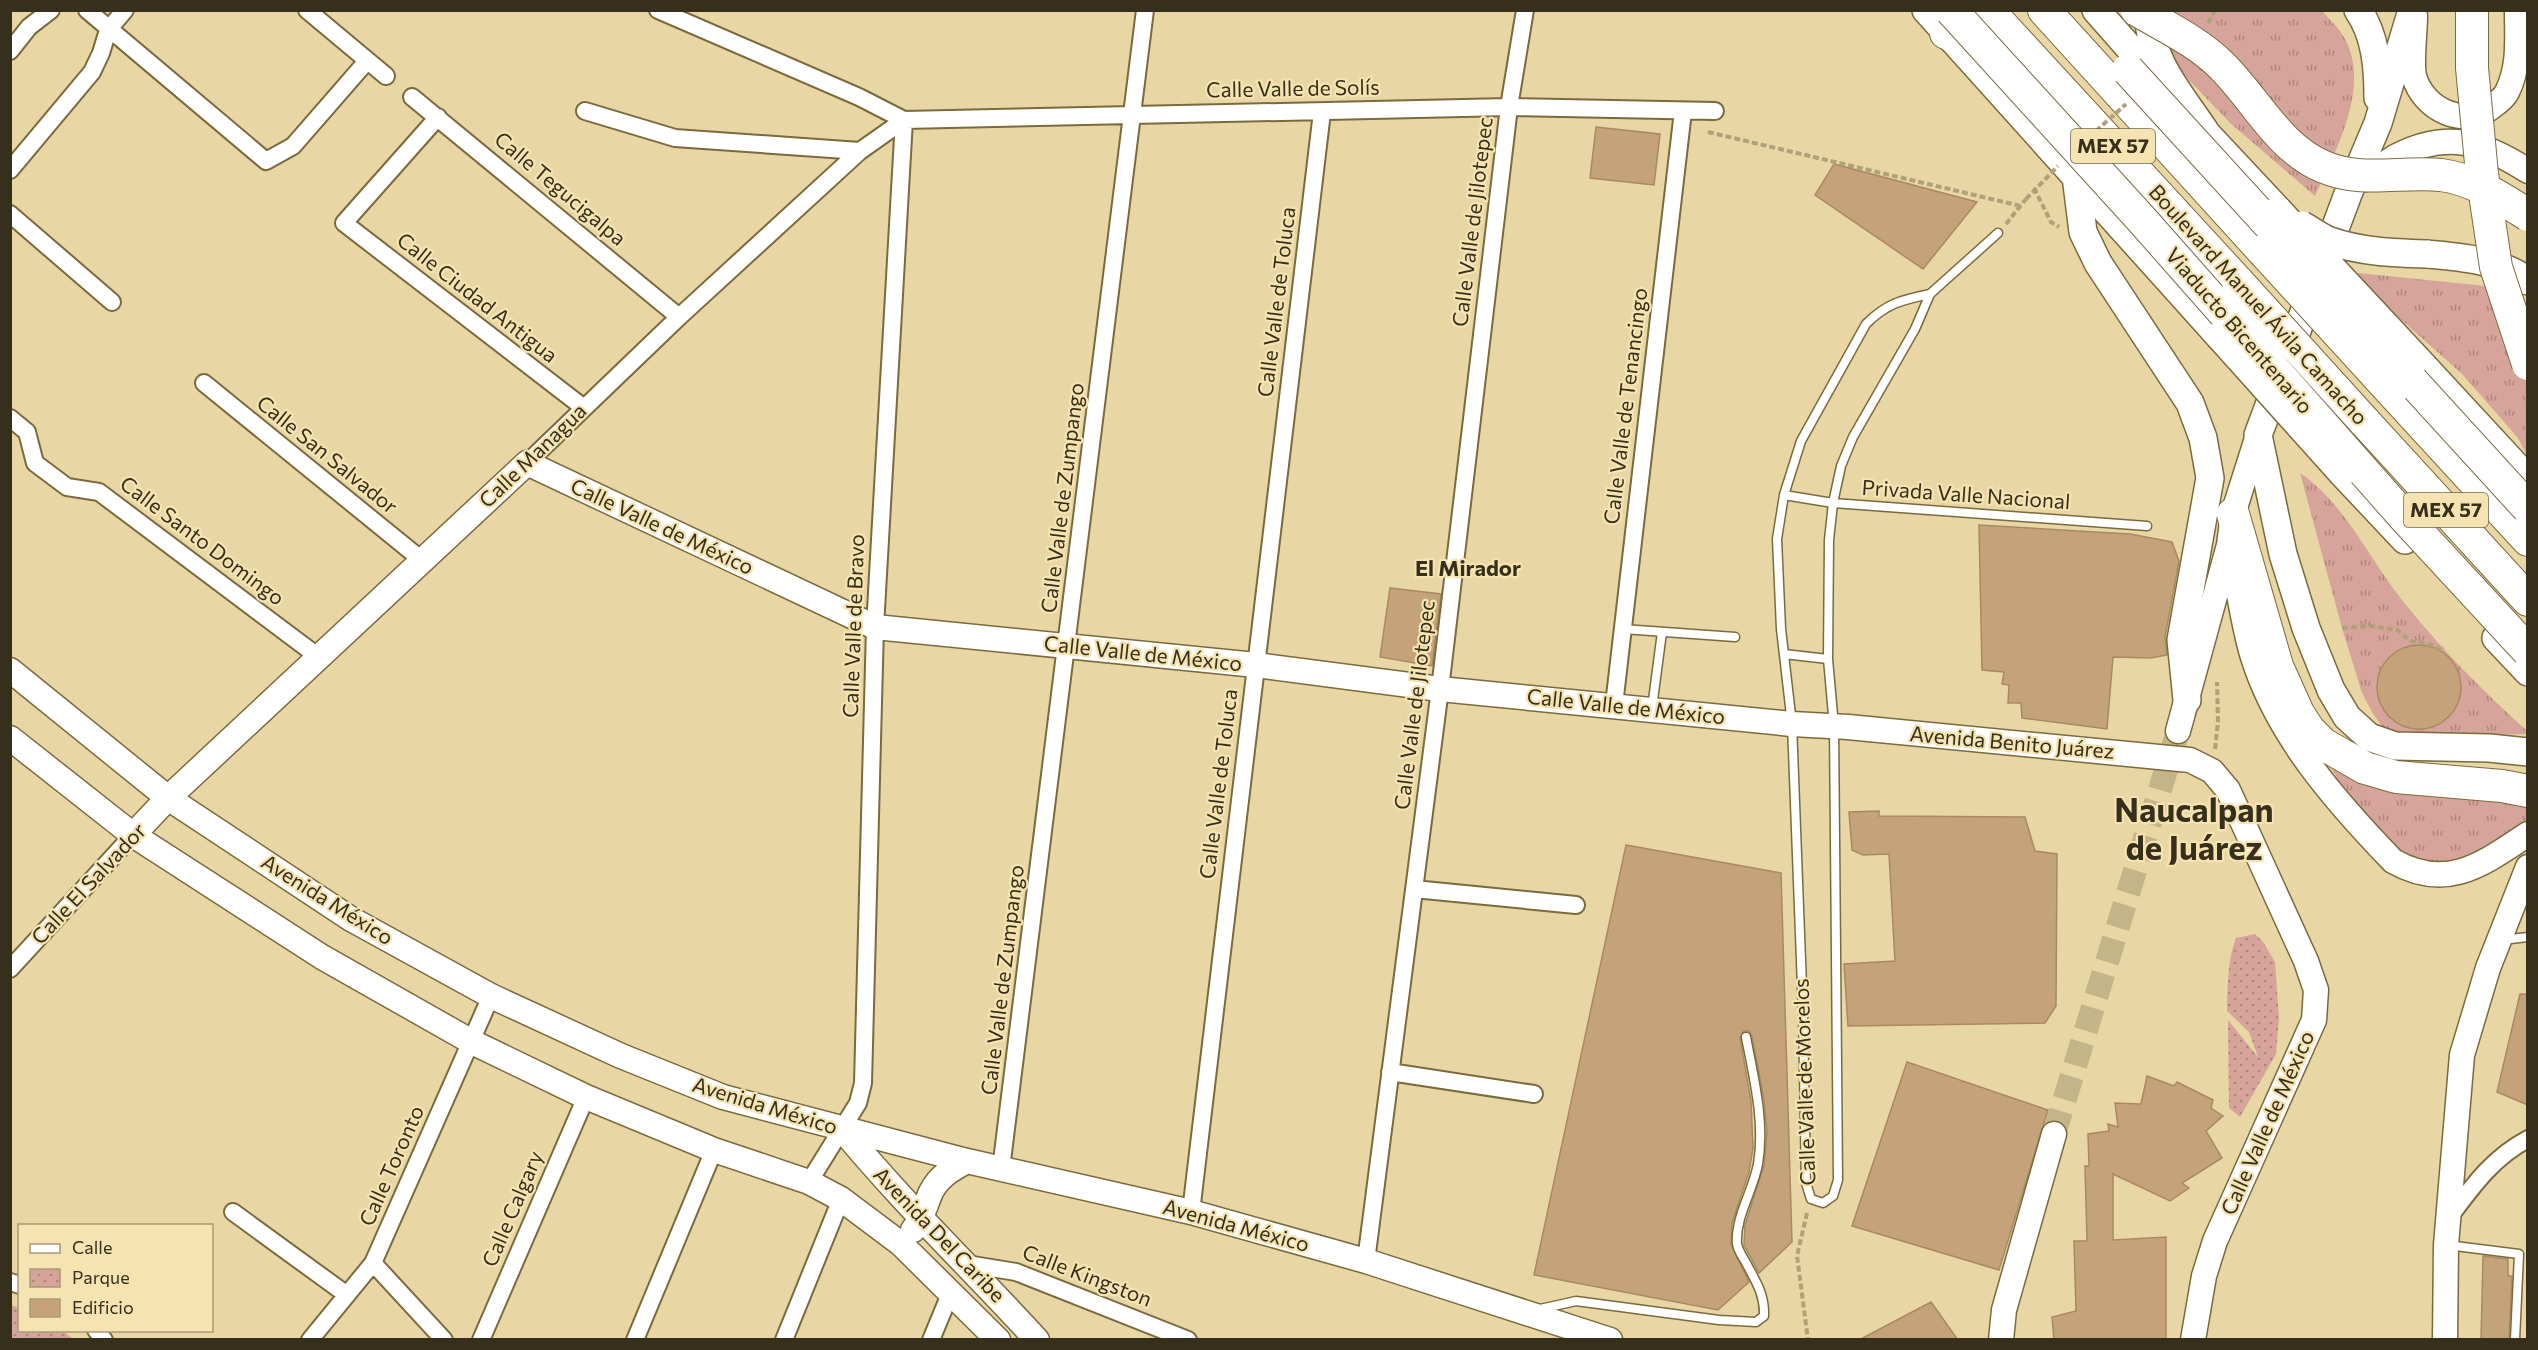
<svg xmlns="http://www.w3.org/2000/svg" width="2538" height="1350" viewBox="0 0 2538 1350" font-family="Commissioner,sans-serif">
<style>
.grass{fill:url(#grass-tufts)}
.park{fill:url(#park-dots)}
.building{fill:#c4a27a;stroke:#aa8962;stroke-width:1.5}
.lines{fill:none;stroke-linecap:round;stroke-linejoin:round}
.secondary-tunnel{stroke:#c4b589;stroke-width:24;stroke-dasharray:24 12;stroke-linecap:butt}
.lane-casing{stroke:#7b6a3c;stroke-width:11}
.street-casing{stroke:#7b6a3c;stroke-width:20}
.secondary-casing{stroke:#7b6a3c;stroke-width:27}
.primary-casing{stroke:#7b6a3c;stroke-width:30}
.highway-casing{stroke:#7b6a3c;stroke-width:34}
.path{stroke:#afa178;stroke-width:4;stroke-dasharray:6 3;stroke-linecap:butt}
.lane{stroke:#fff;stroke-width:8}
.street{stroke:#fff;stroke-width:16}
.secondary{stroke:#fff;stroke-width:24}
.primary{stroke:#fff;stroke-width:27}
.highway{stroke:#fff;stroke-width:32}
.primary-bridge-casing{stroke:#7b6a3c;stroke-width:30;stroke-linecap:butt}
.highway-bridge-casing{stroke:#7b6a3c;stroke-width:34;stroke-linecap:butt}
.path-bridge{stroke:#afa178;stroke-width:4;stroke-dasharray:6 3;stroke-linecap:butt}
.primary-bridge{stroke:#fff;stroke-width:27}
.highway-bridge{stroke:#fff;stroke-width:32}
.labels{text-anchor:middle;stroke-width:4.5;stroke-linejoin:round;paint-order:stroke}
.shield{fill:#f5e3b1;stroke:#6f6548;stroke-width:1.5}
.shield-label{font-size:20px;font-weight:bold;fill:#362f1b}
.street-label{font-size:21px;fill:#362f1b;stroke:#f5e3b1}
.neighbourhood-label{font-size:22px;font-weight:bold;fill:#362f1b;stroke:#f5e3b1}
.town-label{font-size:33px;font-weight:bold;fill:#362f1b;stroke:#f5e3b1}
</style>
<defs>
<pattern id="grass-tufts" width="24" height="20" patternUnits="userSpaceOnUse" patternTransform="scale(1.5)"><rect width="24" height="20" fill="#d7a49b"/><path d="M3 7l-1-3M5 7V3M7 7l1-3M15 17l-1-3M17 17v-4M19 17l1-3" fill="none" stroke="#af867e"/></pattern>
<pattern id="park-dots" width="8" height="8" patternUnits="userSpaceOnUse" patternTransform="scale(1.5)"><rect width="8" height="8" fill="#d7a49b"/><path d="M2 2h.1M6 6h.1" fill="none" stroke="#af867e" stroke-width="1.8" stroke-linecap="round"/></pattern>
</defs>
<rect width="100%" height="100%" fill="#e8d6a4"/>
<!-- grass -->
<path class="grass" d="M 2156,11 L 2322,11 C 2329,19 2340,29 2345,39 C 2371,87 2335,153 2315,196 L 2230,123 L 2167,57 Z
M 2348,272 L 2496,287 L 2528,313 L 2527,456 L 2518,438 L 2463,375 Z
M 2300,473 C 2345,503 2372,564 2406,605 C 2443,651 2484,692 2527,731 L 2527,734 L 2405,737 L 2383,728 L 2372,712 L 2362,693 L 2342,628 Z
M 2331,767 L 2337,772 L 2403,795 L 2424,794 L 2527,797 L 2527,821 L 2508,841 L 2473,861 L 2437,868 L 2406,858 L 2377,829 L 2337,778 Z"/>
<!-- park -->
<path class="park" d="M 2255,934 L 2263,942 L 2275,962 L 2279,1019 L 2276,1054 L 2240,1117 L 2229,1108 L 2228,1020 L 2258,1057 L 2249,1032 L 2227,1011 C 2228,986 2227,961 2236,938 Z
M 11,1305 L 19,1308 L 20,1330 L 63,1331 L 73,1339 L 11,1339 Z"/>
<!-- building -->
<path class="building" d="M 1596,127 L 1660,134 L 1654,185 L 1590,178 Z
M 1834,164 L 1977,202 L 1923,269 L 1815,195 Z
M 1979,525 L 2130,534 L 2172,542 L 2179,561 L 2165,637 L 2167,655 L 2151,658 L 2113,657 L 2107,729 L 2022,718 L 2021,703 L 2008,703 L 2009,685 L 2002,684 L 2004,672 L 1982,670 Z
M 1390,588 L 1441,594 L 1432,666 L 1380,657 Z
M2377 687a42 42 0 1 1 84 0a42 42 0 1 1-84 0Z
M 1879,811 L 1879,816 L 2025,817 L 2035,851 L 2057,854 L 2056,1006 L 2045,1023 L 1848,1026 L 1844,964 L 1895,961 L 1889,854 L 1863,855 L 1852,850 L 1849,812 Z
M 1626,845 L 1781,873 L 1792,1242 L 1759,1273 L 1744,1245 L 1745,1225 L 1764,1165 L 1767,1132 L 1764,1100 L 1752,1036 L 1749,1031 L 1744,1031 L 1740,1038 L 1751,1101 L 1753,1148 L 1749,1172 L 1732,1223 L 1731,1244 L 1749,1282 L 1718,1310 L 1534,1275 Z
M 2520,994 L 2528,994 L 2528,1105 L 2497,1092 Z
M 1907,1062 L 2048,1110 L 1999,1270 L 1852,1226 Z
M 2147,1076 L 2174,1086 L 2177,1082 L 2213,1100 L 2211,1108 L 2223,1116 L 2206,1131 L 2222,1158 L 2182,1183 L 2189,1188 L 2170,1201 L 2113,1174 L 2113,1240 L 2166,1237 L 2166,1340 L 2054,1340 L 2052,1317 L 2076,1311 L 2074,1241 L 2087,1241 L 2085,1166 L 2089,1166 L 2088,1134 L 2109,1131 L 2108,1124 L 2118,1127 L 2115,1103 L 2141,1104 Z
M 2483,1256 L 2508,1259 L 2508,1276 L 2512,1276 L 2509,1340 L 2481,1340 Z
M 1931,1302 L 1958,1340 L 1859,1340 Z"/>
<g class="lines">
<!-- secondary-tunnel -->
<path class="secondary-tunnel" d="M 2054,1134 L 2178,731"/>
<defs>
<path id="lane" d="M 1930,294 C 1902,300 1887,303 1866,324 L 1801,441 L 1784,495 L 1777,539 L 1781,629 L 1792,724 L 1803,1013 L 1806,1183 L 1811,1199 L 1823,1203 L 1833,1196 L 1838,1180 L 1834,726 L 1828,659 L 1829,540 L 1833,503 L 1841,466 L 1853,437 L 1915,329 L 1930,294 L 1998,233
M 1784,495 L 1833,503 L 2147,526
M 1623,629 L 1735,637
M 1784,654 L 1828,659
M 1652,708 L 1662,632
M 2502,940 L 2528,937
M 2447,1245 L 2519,1254 L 2515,1340
M 1540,1309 L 1576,1301 L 1719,1320 L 1756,1322 L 1764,1316 C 1765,1294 1755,1280 1745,1261 C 1742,1256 1738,1250 1737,1244 C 1735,1217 1753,1191 1758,1164 C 1765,1122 1754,1079 1746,1037"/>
<path id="street" d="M 87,10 L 266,161 L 293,146 L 367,61
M 307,10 L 386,76
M 658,10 L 859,97 L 904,120 L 1509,107 L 1715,111
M 10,51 L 29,27 L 51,10
M 412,97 L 679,317
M 585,111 L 675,138 L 860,151
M 438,117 L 344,223 L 584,408
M 10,170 L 92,72 L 101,53 L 108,30 L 125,10
M 10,214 L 112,302
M 204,383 L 423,561
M 10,418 L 27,432 L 35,463 L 67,487 L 99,492 L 320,658
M 527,463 L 679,317 L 860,151 L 904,120
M 1614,705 L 1683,111
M 1414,889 L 1576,905
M 10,969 L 133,835
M 1390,1072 L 1534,1094
M 1001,1169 L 1145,10
M 809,1182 L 858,1103 L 863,1083 L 875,627 L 904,120
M 233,1212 L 347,1295
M 1191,1212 L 1322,112
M 2448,1219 C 2472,1187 2492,1158 2528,1139
M 1366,1261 L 1440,689 L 1509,107 L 1525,10
M 373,1263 L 444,1340
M 967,1264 L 1016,1272 L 1188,1340
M 10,1282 L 20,1285
M 96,1330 L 104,1340
M 310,1340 L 373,1263 L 491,996
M 481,1340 L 586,1097
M 635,1340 L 714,1150
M 784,1340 L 841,1199
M 931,1340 L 950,1294"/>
<path id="secondary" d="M 2415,16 C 2415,31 2411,63 2414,76 C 2423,110 2466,130 2494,105 C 2499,101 2504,98 2507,92 C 2520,66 2517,39 2517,10
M 2367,179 C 2377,172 2386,161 2397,156 C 2447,130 2483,142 2528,171
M 2232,559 C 2239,590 2243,623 2252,654 C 2276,734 2336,802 2393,861 C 2447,892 2483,864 2528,834
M 10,670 L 168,798 L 351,919 L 491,996 L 621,1056 L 723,1097 L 967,1161 L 1191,1212 L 1366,1261 L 1610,1340
M 2178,731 L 2229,545 L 2233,514 L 2258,435
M 10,738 L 133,835 L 322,957 L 472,1042 L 586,1097 L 714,1150 L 809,1182 L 841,1199 L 901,1244 L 998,1340
M 133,835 L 168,798 L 527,463 L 875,627 L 1256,665 L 1440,689 L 1792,724 L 1848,727 L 2190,760 L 2212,771 L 2228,790 L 2306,961 L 2316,990 L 2314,1020 L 2215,1241 L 2204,1276 L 2193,1340
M 842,1129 C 903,1203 972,1269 1037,1340
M 913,1230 C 923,1218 925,1205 931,1192 C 939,1176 952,1169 967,1161
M 2001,1340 L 2004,1310 L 2054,1134
M 2445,1340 L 2446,1245 L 2462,1055 L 2488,968 L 2528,867"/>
<path id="primary" d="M 1926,10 L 2219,336
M 2096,10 L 2163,86
M 2149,10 C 2146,56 2181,95 2205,131
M 2358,10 C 2376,36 2378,68 2378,98
M 2412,10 L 2378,123 L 2348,194 L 2258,435 L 2283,554 L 2306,628 L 2331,690 L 2347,717 L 2369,737 L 2395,746 L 2489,748 L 2528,752
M 2526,10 L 2528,13
M 2205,132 L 2278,210
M 2076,176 L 2083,232 L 2098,263 L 2190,403 L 2203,438 L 2210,478 L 2181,640 L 2187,700
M 2427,254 C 2462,257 2499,260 2528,281
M 2417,359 L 2528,479
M 2342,473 L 2405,540
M 2496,638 L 2528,672"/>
<path id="highway" d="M 1988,10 L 2238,282
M 2044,10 L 2263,251
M 1946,33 L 1993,52
M 2391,391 L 2528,540
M 2364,421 L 2528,600
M 2233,514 L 2277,666 L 2298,713 L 2309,730 L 2323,744 L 2365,768 L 2396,777 L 2502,786 L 2528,791"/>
</defs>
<!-- lane casing -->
<use href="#lane" class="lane-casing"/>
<!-- street casing -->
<use href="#street" class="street-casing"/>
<!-- secondary casing -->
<use href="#secondary" class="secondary-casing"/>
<!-- primary casing -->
<use href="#primary" class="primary-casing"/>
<!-- highway casing -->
<use href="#highway" class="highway-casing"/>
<!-- path -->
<path class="path" d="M 2208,23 L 2215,10
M 1708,132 L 2021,206
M 2034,188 L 2051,222 L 2059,227
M 2006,224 L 2026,199
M 2342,628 L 2371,626 L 2397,630 L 2411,641 L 2432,645 L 2442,650 L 2444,648
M 2215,749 L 2218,722 L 2217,682
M 1807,1213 L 1797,1256 L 1808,1340"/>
<!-- lane -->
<use href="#lane" class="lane"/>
<!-- street -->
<use href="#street" class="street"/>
<!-- secondary -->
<use href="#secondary" class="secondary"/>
<!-- primary -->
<use href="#primary" class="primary"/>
<!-- highway -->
<use href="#highway" class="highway"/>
<defs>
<path id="primary-bridge" d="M 2278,210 L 2417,359
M 2302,225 C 2311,230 2320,237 2330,241 C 2361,252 2395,253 2427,254
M 2219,336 L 2342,473"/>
<path id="highway-bridge" d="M 1951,10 L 2143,221 L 2405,518 L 2528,651
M 2137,10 C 2166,27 2198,42 2221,65 C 2255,98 2278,148 2324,167 C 2361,183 2402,171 2441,175 C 2473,179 2501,198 2528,215
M 2472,10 L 2472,68 L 2482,174 L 2496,267 L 2528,364
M 2128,70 L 2528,508
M 2263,251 L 2391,391
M 2238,282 L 2364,421"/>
</defs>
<!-- primary-bridge casing -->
<use href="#primary-bridge" class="primary-bridge-casing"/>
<!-- highway-bridge casing -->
<use href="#highway-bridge" class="highway-bridge-casing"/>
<!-- path-bridge -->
<path class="path-bridge" d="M 2096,131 L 2126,104
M 2026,199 L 2058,166"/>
<!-- primary-bridge -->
<use href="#primary-bridge" class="primary-bridge"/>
<!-- highway-bridge -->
<use href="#highway-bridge" class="highway-bridge"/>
</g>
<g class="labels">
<!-- shield labels -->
<g class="shield">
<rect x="2071" y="129" width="84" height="34" rx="4.5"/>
<rect x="2404" y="493" width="84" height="34" rx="4.5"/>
</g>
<g class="shield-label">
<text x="2113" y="153">MEX 57</text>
<text x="2446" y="517">MEX 57</text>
</g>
<!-- street labels -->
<g class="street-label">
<text transform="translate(1293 89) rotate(-1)" y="7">Calle Valle de Solís</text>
<text transform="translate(560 189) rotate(40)" y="7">Calle Tegucigalpa</text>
<text transform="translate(1473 222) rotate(-83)" y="7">Calle Valle de Jilotepec</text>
<text transform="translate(477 298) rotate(38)" y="7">Calle Ciudad Antigua</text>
<text transform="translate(1277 302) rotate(-83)" y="7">Calle Valle de Toluca</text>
<text transform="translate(2258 305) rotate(48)" y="7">Boulevard Manuel Ávila Camacho</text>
<text transform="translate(2239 331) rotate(49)" y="7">Viaducto Bicentenario</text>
<text transform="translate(1626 406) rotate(-83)" y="7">Calle Valle de Tenancingo</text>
<text transform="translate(327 455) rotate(39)" y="7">Calle San Salvador</text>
<text transform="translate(533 456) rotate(-44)" y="7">Calle Managua</text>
<text transform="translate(1966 495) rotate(4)" y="7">Privada Valle Nacional</text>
<text transform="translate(1063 498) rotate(-83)" y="7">Calle Valle de Zumpango</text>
<text transform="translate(662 527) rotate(25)" y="7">Calle Valle de México</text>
<text transform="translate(202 541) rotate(37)" y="7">Calle Santo Domingo</text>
<text transform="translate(854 626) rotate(-88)" y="7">Calle Valle de Bravo</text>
<text transform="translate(1143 654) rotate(6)" y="7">Calle Valle de México</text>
<text transform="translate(1415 705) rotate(-83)" y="7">Calle Valle de Jilotepec</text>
<text transform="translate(1626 707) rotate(6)" y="7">Calle Valle de México</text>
<text transform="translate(2012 743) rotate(5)" y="7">Avenida Benito Juárez</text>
<text transform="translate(1219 784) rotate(-83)" y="7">Calle Valle de Toluca</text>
<text transform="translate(89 884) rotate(-47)" y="7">Calle El Salvador</text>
<text transform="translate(327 900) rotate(32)" y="7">Avenida México</text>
<text transform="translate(1003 980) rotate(-83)" y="7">Calle Valle de Zumpango</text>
<text transform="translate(1805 1082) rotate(-92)" y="7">Calle Valle de Morelos</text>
<text transform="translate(765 1106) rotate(17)" y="7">Avenida México</text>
<text transform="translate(2268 1123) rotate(-66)" y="7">Calle Valle de México</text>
<text transform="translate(392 1166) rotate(-66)" y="7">Calle Toronto</text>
<text transform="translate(513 1209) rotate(-67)" y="7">Calle Calgary</text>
<text transform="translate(1236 1226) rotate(15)" y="7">Avenida México</text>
<text transform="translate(939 1235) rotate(46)" y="7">Avenida Del Caribe</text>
<text transform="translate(1087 1276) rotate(21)" y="7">Calle Kingston</text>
</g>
<!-- neighbourhood labels -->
<g class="neighbourhood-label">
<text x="1468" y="576">El Mirador</text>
</g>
<!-- town labels -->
<g class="town-label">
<text x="2194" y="822">Naucalpan<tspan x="2194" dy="38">de Juárez</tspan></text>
</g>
</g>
<!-- border -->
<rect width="2538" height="1350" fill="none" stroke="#362f1b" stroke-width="24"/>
<!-- legend -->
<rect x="18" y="1224" width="195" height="108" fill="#f5e3b1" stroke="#a99b75" stroke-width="1.5"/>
<rect x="30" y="1244" width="30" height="9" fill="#ffffff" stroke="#a99b75" stroke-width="1.5"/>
<text x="72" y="1254" font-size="18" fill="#362f1b">Calle</text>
<rect x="30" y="1269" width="30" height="18" fill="url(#park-dots)" stroke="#a99b75" stroke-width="1.5"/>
<text x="72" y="1284" font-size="18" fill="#362f1b">Parque</text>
<rect x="30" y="1299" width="30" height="18" fill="#c4a27a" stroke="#a99b75" stroke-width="1.5"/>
<text x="72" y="1314" font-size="18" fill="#362f1b">Edificio</text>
</svg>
